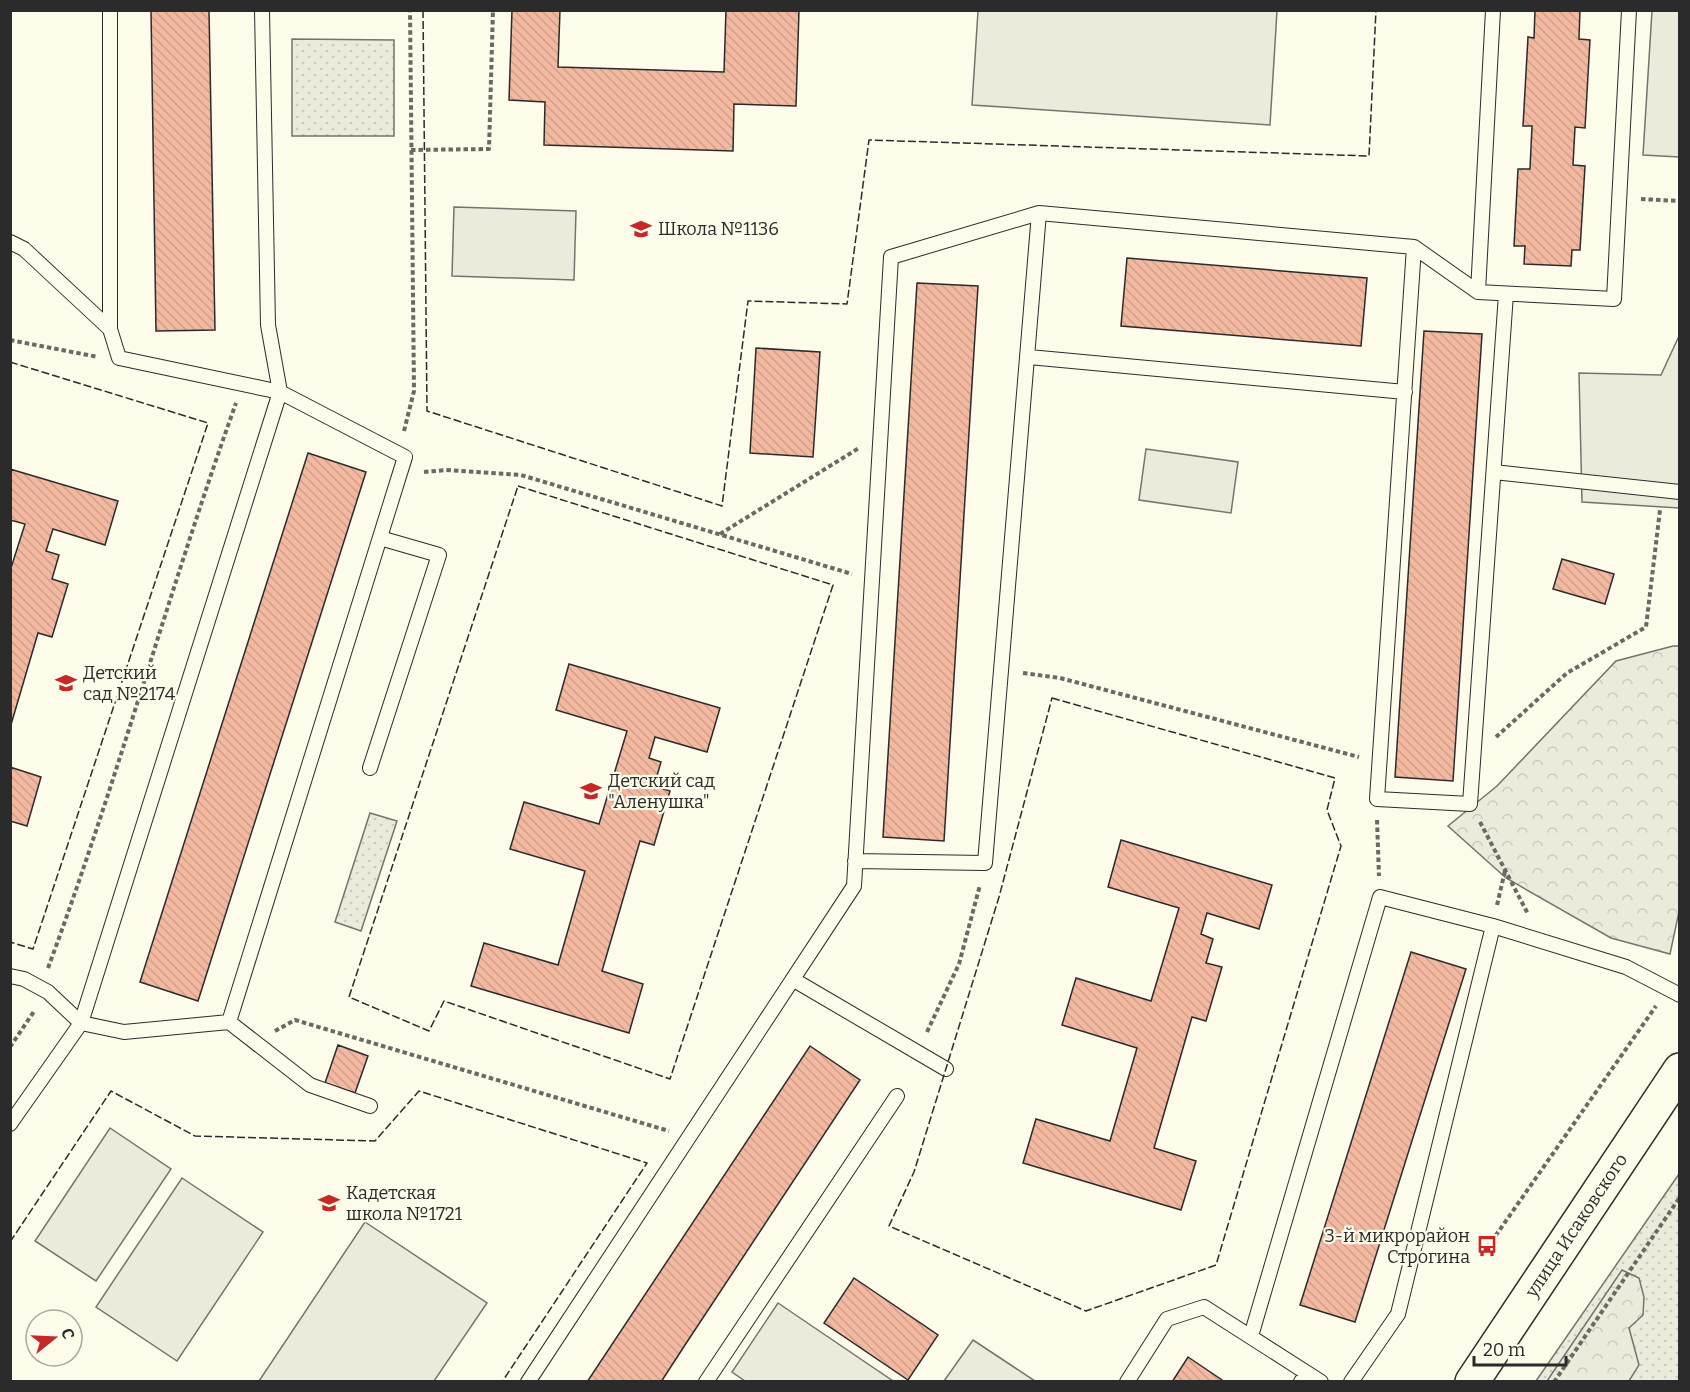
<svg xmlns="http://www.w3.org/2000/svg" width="1690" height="1392" viewBox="0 0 1690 1392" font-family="Bitter,serif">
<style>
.grass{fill:url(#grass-dots);stroke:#74746e;stroke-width:1.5}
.forest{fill:url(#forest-crowns);stroke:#74746e;stroke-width:1.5}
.garden{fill:#ecebdb;stroke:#74746e;stroke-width:1.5}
.parking{fill:#eceadb;stroke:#74746e;stroke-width:1.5}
.building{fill:url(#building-back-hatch);stroke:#2b2b2b;stroke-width:1.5}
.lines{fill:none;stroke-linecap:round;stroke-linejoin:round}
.lane-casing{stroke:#2b2b2b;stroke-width:16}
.secondary-casing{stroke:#2b2b2b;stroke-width:36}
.path{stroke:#6a6964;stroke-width:4;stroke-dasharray:4.5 3;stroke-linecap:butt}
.lane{stroke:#fdfbea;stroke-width:14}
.secondary{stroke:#fdfbea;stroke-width:33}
.fence{stroke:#2b2b2b;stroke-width:1.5;stroke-dasharray:8 3;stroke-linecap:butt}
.labels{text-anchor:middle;stroke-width:4.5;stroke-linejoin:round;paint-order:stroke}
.poi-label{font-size:18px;fill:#2b2b2b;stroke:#fdfbea;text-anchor:start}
.street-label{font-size:18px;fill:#2b2b2b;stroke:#fdfbea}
</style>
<defs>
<pattern id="grass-dots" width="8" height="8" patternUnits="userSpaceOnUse" patternTransform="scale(1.5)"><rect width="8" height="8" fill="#ecebdb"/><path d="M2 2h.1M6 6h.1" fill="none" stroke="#cbcabc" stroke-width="1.8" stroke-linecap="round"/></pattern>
<pattern id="forest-crowns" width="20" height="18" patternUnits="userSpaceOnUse" patternTransform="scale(1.5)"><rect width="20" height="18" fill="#ecebdb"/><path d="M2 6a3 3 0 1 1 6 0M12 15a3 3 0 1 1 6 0" fill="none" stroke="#cbcabc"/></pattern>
<pattern id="building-back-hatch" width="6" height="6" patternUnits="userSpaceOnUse" patternTransform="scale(1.5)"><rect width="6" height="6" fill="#f2b8a0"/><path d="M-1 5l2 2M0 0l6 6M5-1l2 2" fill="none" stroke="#d09e8a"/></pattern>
</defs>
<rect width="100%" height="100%" fill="#fdfbea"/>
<!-- grass -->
<path class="grass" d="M 292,39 L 394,40 L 394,136 L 292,136 Z
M 370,813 L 397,821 L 361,931 L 335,922 Z
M 1679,1174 L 1679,1381 L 1536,1381 Z"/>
<!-- forest -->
<path class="forest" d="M 1673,646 L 1679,646 L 1680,907 L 1670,954 L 1611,938 L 1506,878 L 1448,826 L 1497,786 L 1616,661 Z
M 1622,1270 L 1639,1278 L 1644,1297 L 1643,1315 L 1629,1328 L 1639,1365 L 1629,1381 L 1547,1381 Z"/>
<!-- garden -->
<path class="garden" d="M 978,11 L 1277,11 L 1270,125 L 972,105 Z
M 454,207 L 576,211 L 574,280 L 452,276 Z
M 1146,449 L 1238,462 L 1231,513 L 1139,500 Z
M 110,1128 L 171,1169 L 96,1281 L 35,1241 Z
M 182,1178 L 263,1232 L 177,1361 L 96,1307 Z
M 365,1222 L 487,1303 L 434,1381 L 259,1381 Z"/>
<!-- parking -->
<path class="parking" d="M 1652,11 L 1679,11 L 1679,157 L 1643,155 Z
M 1679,336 L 1679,508 L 1582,502 L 1579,373 L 1661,375 Z
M 778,1303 L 893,1381 L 745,1381 L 732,1372 Z
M 973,1340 L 1035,1381 L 944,1381 Z"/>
<!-- building -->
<path class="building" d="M 151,10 L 209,10 L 215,330 L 156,331 Z
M 512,10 L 560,10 L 558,67 L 724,72 L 726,10 L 799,10 L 796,106 L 734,104 L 733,151 L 544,145 L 545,102 L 509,100 Z
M 1535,10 L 1580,10 L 1579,39 L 1590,40 L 1585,128 L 1575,127 L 1573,165 L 1585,166 L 1580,250 L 1572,250 L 1571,266 L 1524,264 L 1525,246 L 1514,246 L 1518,169 L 1530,169 L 1532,126 L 1523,126 L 1528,37 L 1534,38 Z
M 1127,258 L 1367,278 L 1361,346 L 1121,326 Z
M 917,283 L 978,286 L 944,841 L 883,837 Z
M 1424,331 L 1482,334 L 1453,781 L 1395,777 Z
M 756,348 L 820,352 L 813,457 L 750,453 Z
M 308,453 L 366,472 L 198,1001 L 140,982 Z
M 10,469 L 118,501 L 105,545 L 53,529 L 46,551 L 59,555 L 52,579 L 68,584 L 52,637 L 38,633 L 10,728 L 10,571 L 25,524 L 10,520 Z
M 1562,559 L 1614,574 L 1605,604 L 1553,589 Z
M 569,664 L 720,708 L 707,752 L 655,737 L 649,758 L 661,762 L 654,786 L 670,791 L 654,845 L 640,841 L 602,971 L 643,984 L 629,1033 L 471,986 L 484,943 L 558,965 L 585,871 L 510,849 L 524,802 L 599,824 L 627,731 L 556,710 Z
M 10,767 L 41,777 L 27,826 L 10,821 Z
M 1121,840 L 1272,885 L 1259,929 L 1207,913 L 1201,934 L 1213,939 L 1206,963 L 1222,967 L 1206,1021 L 1192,1017 L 1154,1148 L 1196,1161 L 1181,1210 L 1023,1163 L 1036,1119 L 1110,1141 L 1137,1048 L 1062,1025 L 1076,978 L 1151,1001 L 1179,908 L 1108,887 Z
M 1411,952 L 1466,969 L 1355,1322 L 1300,1305 Z
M 338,1045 L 368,1056 L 355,1093 L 325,1083 Z
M 810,1046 L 860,1080 L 685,1345 L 661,1382 L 587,1382 Z
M 854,1278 L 938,1335 L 908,1380 L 824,1323 Z
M 1188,1357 L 1225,1382 L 1172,1382 Z"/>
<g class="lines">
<defs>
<path id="lane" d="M 10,242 L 24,249 L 110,329
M 1478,292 L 1493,10
M 1506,294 L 1470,804 L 1377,799 L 1414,247 L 1478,292 L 1614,299 L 1629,10
M 1029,357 L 1405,392
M 1494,472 L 1680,492
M 370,768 L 439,555 L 380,538
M 855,861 L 985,863 L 1039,213
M 1493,926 L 1626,967 L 1680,995
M 10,976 L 24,979 L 48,992 L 81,1023 L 124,1032 L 229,1022 L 405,457 L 280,392 L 119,358 L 110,329 L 110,10
M 794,980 L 946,1069
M 229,1022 L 310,1085 L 370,1106
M 10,1124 L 81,1023 L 280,392 L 268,325 L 262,10
M 1251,1336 L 1380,897 L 1493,926 L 1398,1314 L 1351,1382
M 528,1382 L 854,886 L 891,257 L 1039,213 L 1414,247
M 706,1382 L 897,1096
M 1127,1382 L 1167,1319 L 1204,1307 L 1307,1373
M 1301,1382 L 1307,1373 L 1321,1382"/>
<g id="secondary">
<path id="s1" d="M 1472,1382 L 1680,1070"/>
</g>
</defs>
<!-- lane casing -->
<use href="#lane" class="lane-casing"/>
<!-- secondary casing -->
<use href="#secondary" class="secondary-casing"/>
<!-- path -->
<path class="path" d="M 411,150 L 489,149 L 493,10
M 1641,199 L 1680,201
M 10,340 L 98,357
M 404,431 L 414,391 L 410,10
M 424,472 L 446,470 L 521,475 L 852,574
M 720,534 L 859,448
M 1023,673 L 1060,678 L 1359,757
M 1496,737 L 1567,673 L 1646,627 L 1660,510
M 1377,820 L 1379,876
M 1480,822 L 1528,914
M 1497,905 L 1505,871
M 48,968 C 117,782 169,590 236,403
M 275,1031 L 295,1020 L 669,1131
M 927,1032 L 959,964 L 980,885
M 10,1047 L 35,1010
M 1487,1248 L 1656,1006
M 1554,1382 L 1680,1197"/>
<!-- lane -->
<use href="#lane" class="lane"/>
<!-- secondary -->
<use href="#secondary" class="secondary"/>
<!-- fence -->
<path class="fence" d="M 423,10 L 427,411 L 722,506 L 748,301 L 847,304 L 869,140 L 1369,156 L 1376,10
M 10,362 L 208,423 L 33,949 L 10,942
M 518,486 L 833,585 L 670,1079 L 444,1001 L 429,1031 L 349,997 Z
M 1052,698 L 1335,778 L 1327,810 L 1341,846 L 1216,1265 L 1086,1311 L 889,1226 L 914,1172 L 999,897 Z
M 10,1242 L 111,1091 L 195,1136 L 375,1141 L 419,1091 L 647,1163 L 502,1382"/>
</g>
<!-- icons -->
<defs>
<symbol id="school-bare" viewBox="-9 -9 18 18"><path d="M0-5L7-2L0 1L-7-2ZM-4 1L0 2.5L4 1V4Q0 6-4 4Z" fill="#c62828" stroke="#fdfbea" stroke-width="2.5" paint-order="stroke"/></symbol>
<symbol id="bus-bare" viewBox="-9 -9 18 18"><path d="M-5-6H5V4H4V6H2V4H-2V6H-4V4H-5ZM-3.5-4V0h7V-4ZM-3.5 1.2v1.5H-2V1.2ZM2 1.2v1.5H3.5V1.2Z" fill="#c62828" stroke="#fdfbea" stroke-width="2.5" paint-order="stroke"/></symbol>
</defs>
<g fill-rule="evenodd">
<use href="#school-bare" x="626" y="214" width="30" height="30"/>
<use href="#school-bare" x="51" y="668" width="30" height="30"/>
<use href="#school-bare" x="576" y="776" width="30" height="30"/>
<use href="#school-bare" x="314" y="1188" width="30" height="30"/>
<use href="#bus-bare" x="1472" y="1231" width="30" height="30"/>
</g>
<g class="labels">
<!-- poi labels -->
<g class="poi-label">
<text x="658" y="235">Школа №1136</text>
<text x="83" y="679">Детский<tspan x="83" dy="21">сад №2174</tspan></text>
<text x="608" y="787">Детский сад<tspan x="608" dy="21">"Аленушка"</tspan></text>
<text x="346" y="1199">Кадетская<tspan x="346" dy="21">школа №1721</tspan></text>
<text x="1470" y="1242" text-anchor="end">3-й микрорайон<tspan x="1470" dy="21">Строгина</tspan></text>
</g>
<!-- street labels -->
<g class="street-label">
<text dy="6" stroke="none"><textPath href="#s1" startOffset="188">улица Исаковского</textPath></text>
</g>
</g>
<!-- border -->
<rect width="1690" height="1392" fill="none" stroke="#2b2b2b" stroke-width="24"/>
<!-- north arrow -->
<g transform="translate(54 1338) rotate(72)"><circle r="28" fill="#fdfbea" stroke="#a9a89e" stroke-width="1.5"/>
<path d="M0-4.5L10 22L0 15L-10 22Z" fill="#c62828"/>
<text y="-9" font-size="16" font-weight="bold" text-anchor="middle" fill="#2b2b2b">С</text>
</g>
<!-- scale -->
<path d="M1474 1356v9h92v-9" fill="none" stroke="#2b2b2b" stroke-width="3"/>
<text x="1483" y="1356" font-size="18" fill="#2b2b2b" stroke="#fdfbea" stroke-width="4.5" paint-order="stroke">20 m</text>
</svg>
